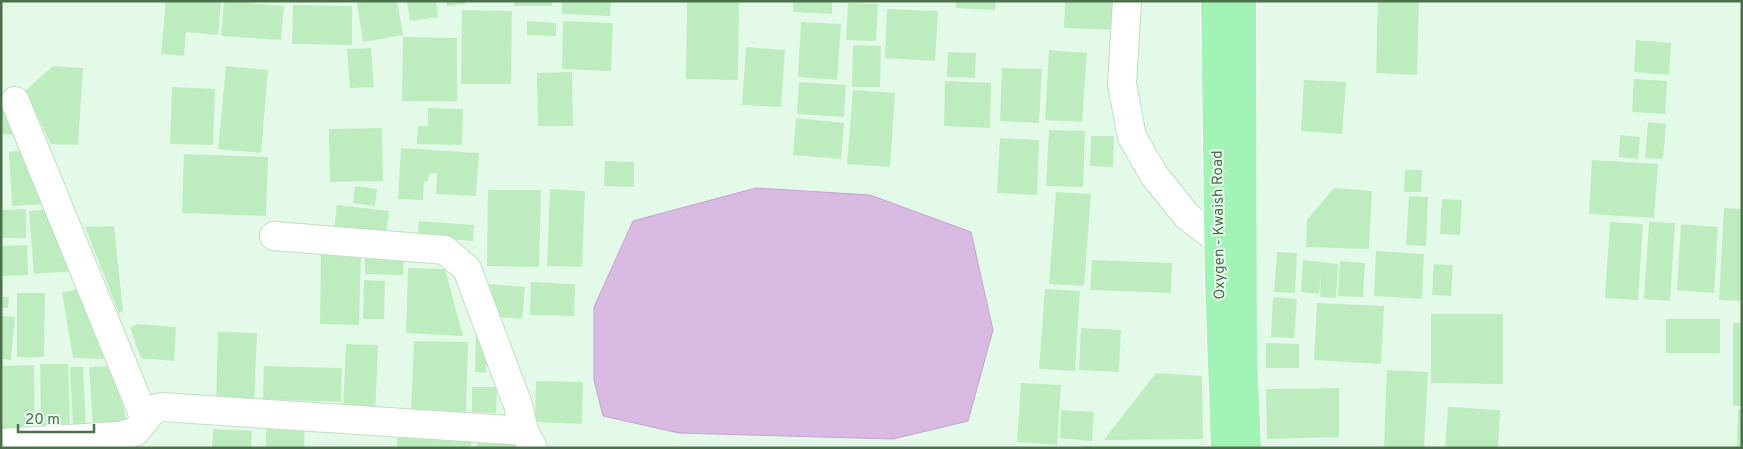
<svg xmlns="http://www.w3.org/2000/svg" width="1743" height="449" viewBox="0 0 1743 449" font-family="Overpass,sans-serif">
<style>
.water{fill:#d8bae2;stroke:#c7a1d3}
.building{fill:#bdedbe}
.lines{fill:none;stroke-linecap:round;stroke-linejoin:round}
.minor-casing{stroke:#c0dec3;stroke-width:30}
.major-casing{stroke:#fff;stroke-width:30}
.minor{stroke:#fff;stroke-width:28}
.major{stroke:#a1f4b5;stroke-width:28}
.labels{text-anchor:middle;stroke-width:4;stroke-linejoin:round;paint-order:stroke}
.street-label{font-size:15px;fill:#4d704c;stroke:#e9fdee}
</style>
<rect width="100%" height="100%" fill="#e4fae9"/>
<!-- water -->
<path class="water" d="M 756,188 L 870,195 L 971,232 L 993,330 L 968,421 L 893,439 L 679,433 L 603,416 L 594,380 L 594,307 L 633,221 Z"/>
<!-- building -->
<path class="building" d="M 166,1 L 221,2 L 218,35 L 186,32 L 184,56 L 161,54 Z
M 224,1 L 284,6 L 281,40 L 221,36 Z
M 370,1 L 397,1 L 403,35 L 363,42 L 357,3 Z
M 407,1 L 436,1 L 438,17 L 410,21 Z
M 446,1 L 465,1 L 466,4 L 447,6 Z
M 514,1 L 552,1 L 552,6 L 514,6 Z
M 562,1 L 611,1 L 610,16 L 562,14 Z
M 687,1 L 739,1 L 738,80 L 686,79 Z
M 793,1 L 832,1 L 832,14 L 793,12 Z
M 956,1 L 996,1 L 995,10 L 956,8 Z
M 1065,1 L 1119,1 L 1118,30 L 1064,28 Z
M 1378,1 L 1419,1 L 1417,75 L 1376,73 Z
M 848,3 L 878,4 L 876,41 L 846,40 Z
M 293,5 L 352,6 L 352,45 L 292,44 Z
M 887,9 L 938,11 L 935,61 L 885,58 Z
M 462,10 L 512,11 L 511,84 L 461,84 Z
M 527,21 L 556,23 L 556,36 L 527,35 Z
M 563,21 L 613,23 L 611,71 L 562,69 Z
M 801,22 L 841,24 L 837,80 L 798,77 Z
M 403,37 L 457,38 L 457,101 L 402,101 Z
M 1636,40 L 1671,43 L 1669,75 L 1634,72 Z
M 853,45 L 881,46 L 880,87 L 852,87 Z
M 746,47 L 785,50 L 781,107 L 742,105 Z
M 371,48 L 374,87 L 350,88 L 347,49 Z
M 1049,50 L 1087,53 L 1082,122 L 1045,120 Z
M 948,52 L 976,53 L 975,78 L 947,77 Z
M 53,66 L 83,68 L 78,145 L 51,144 L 25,91 Z
M 226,66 L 268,70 L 261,153 L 218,149 Z
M 1002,68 L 1042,69 L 1039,123 L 1000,121 Z
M 572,72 L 573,126 L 538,126 L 537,73 Z
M 1634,79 L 1667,81 L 1665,114 L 1632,112 Z
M 1304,80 L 1346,82 L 1342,134 L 1301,131 Z
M 945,81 L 991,83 L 990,128 L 944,126 Z
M 799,82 L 846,85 L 844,117 L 797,114 Z
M 172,87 L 215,89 L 213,145 L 170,144 Z
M 853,90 L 895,93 L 890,167 L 847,164 Z
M 1,91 L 19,135 L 1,134 Z
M 428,108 L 463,109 L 462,145 L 417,144 L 418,126 L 428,126 Z
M 796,118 L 844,123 L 841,159 L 793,155 Z
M 1648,122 L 1666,124 L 1663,159 L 1645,158 Z
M 382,128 L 383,181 L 330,182 L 329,129 Z
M 1049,130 L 1085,131 L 1083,187 L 1046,186 Z
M 1620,135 L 1640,137 L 1638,159 L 1619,157 Z
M 1091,136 L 1114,136 L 1113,167 L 1090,166 Z
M 1000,138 L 1039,140 L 1037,195 L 997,193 Z
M 401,148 L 479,153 L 476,196 L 436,194 L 437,173 L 429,173 L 428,181 L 424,181 L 423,200 L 398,199 Z
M 27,150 L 48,204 L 12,206 L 9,152 Z
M 184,154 L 268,157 L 266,216 L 182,213 Z
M 1592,160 L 1658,164 L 1654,218 L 1589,214 Z
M 605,161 L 634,162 L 634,187 L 604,186 Z
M 1405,170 L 1422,170 L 1421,192 L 1404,192 Z
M 355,186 L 377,189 L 375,206 L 353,203 Z
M 1334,188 L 1372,191 L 1369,249 L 1306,247 L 1307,220 Z
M 550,189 L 585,191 L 582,267 L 547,266 Z
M 488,190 L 541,190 L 539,267 L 487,266 Z
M 1056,192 L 1091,194 L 1084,286 L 1049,284 Z
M 1409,196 L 1428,197 L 1426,246 L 1406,245 Z
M 1442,199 L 1462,200 L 1460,235 L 1440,234 Z
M 337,205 L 389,211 L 386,236 L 334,230 Z
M 1724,208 L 1742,209 L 1742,301 L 1719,300 Z
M 26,209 L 26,238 L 1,238 L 1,210 Z
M 49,209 L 75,271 L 34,274 L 29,211 Z
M 419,221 L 474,225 L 473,241 L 417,237 Z
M 1610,222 L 1643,224 L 1638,300 L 1605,298 Z
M 1649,222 L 1675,223 L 1670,301 L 1644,299 Z
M 1681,224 L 1718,227 L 1714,293 L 1677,290 Z
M 114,226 L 123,311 L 119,313 L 85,227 Z
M 27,245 L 28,275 L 1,276 L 1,246 Z
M 321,251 L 361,253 L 359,325 L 320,324 Z
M 1376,251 L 1424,254 L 1422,299 L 1374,296 Z
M 1277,252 L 1297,253 L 1295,293 L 1274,292 Z
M 365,256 L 404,258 L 403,275 L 365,274 Z
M 1092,260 L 1172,263 L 1171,293 L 1090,290 Z
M 1303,260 L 1338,264 L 1336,298 L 1320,297 L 1321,272 L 1319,294 L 1301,292 Z
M 1340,261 L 1365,263 L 1363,297 L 1338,296 Z
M 1434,264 L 1453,265 L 1451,296 L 1432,295 Z
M 408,268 L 445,269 L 463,336 L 406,333 Z
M 364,280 L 385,281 L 384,319 L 363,319 Z
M 531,282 L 575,284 L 574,316 L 530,315 Z
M 489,284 L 525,287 L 522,319 L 486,316 Z
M 81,289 L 110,359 L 73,358 L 62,292 Z
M 1045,289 L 1080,291 L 1075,371 L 1039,369 Z
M 17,293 L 45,293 L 44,357 L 17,357 Z
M 1,297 L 9,297 L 8,308 L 1,307 Z
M 1273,297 L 1297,299 L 1294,338 L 1271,337 Z
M 1317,303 L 1384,306 L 1381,364 L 1314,360 Z
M 1431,314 L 1503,314 L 1503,384 L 1431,383 Z
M 1,316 L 15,317 L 11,360 L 1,359 Z
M 1666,319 L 1720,319 L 1720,353 L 1666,353 Z
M 1733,323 L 1742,323 L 1742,406 L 1733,406 Z
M 137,324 L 176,327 L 174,361 L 141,358 L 130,328 Z
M 1081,328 L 1121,330 L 1119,372 L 1079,370 Z
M 218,332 L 257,333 L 254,406 L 216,405 Z
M 476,334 L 487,335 L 486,373 L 475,372 Z
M 414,341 L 468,342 L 466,413 L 411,411 Z
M 1266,343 L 1299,344 L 1299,368 L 1266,368 Z
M 346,344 L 378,345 L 375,416 L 343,414 Z
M 40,364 L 68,364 L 70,428 L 41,429 Z
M 34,365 L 35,436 L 3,436 L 3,366 Z
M 112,366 L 128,426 L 93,428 L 89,367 Z
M 264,366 L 342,368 L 341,402 L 263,399 Z
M 70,367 L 83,367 L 86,425 L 73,426 Z
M 1387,370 L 1428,372 L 1424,448 L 1384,448 Z
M 1156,373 L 1202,376 L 1203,439 L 1104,440 Z
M 536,381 L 583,382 L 582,424 L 535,422 Z
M 1021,383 L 1061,385 L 1057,445 L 1017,442 Z
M 472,387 L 497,387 L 496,413 L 472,412 Z
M 1339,388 L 1339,437 L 1267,439 L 1266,389 Z
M 1448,407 L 1500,410 L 1498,448 L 1445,448 Z
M 1061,410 L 1094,412 L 1092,441 L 1060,438 Z
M 1738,410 L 1742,410 L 1742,448 L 1737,448 Z
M 266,422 L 305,423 L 304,448 L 266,448 Z
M 213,429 L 252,431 L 251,448 L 212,448 Z
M 397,431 L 472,434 L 471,448 L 397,448 Z
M 478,435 L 523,436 L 528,448 L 477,448 Z
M 1083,446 L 1199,446 L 1199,448 L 1083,448 Z"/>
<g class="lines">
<defs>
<path id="minor" d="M 1127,1 L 1122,84 L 1132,137 L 1154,175 L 1187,216 L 1218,240
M 15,101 L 145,419
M 274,236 L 445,250 L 467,269 L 518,405 L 524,431
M 1,443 L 119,436 L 135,432 L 154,409 L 162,407 L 524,431 L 533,448"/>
<path id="major" d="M 1215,1 L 1219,282 L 1225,448
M 1242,1 L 1243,353 L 1247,448"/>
</defs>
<!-- minor casing -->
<use href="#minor" class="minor-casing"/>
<!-- major casing -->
<use href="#major" class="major-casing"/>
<!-- minor -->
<use href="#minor" class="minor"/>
<!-- major -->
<use href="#major" class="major"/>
</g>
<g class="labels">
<!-- street labels -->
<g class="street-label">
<text transform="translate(1218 225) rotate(-91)" y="5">Oxygen - Kwaish Road</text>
</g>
</g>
<!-- border -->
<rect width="1743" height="449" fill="none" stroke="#4d704c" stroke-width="5"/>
<!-- scale -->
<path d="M18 424v8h76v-8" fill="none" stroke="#4d704c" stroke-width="2.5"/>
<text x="25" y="424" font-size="15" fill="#4d704c" stroke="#e9fdee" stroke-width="4" paint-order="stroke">20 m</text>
</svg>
